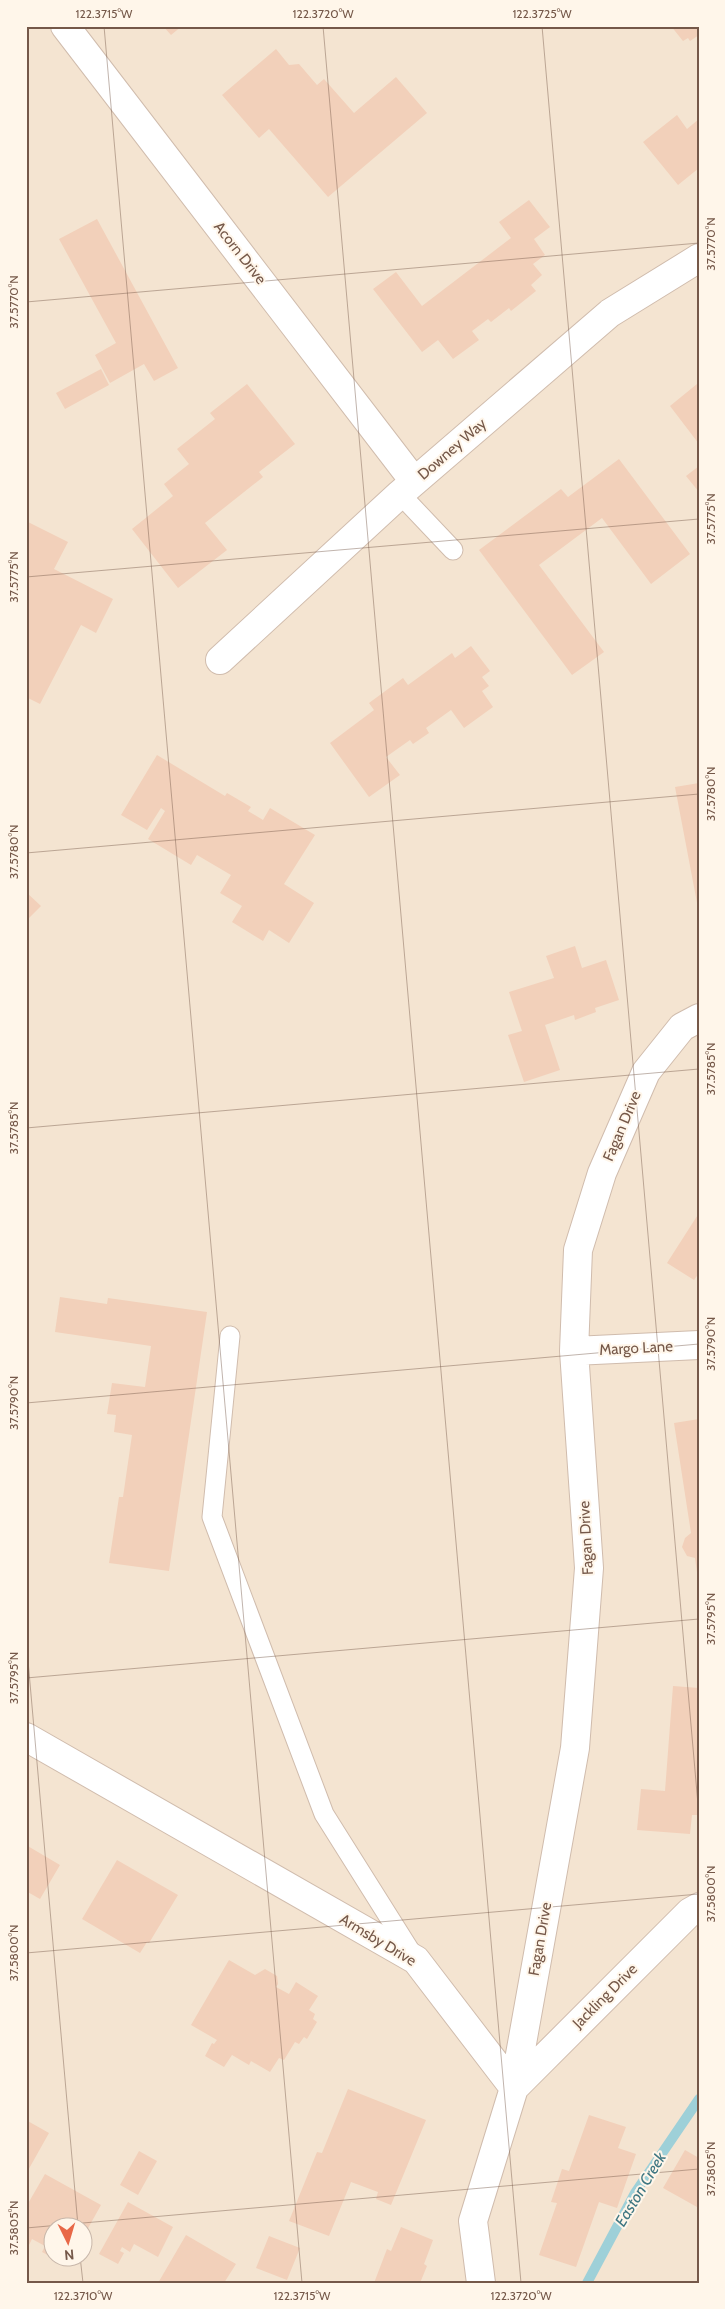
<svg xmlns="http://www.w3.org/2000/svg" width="725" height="2309" viewBox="0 0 725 2309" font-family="Cabin,sans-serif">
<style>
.residential{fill:#f4e4d1;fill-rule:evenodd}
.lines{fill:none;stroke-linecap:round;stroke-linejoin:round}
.stream{stroke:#9ed0d8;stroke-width:10}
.building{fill:#f2d0ba}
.service-casing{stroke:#d0bcad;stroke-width:21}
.minor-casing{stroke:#d0bcad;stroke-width:30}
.service{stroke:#fff;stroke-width:19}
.minor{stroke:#fff;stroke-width:28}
.ticks{fill:none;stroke:#755849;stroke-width:1;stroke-opacity:0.45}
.labels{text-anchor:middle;stroke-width:4;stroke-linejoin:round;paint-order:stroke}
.street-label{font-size:15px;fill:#755849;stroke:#fff6ea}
.water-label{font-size:16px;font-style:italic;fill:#3f7782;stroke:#fff6ea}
.neatline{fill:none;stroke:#755849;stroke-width:2}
.ticks-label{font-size:12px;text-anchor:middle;fill:#755849}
</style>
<rect width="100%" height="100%" fill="#fcf2e3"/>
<!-- residential -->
<path class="residential" d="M 26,26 L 699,26 L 699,2283 L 26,2283 ZM 52,2226 L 82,2226 L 82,2256 L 52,2256 Z"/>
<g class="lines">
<!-- stream -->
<path class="stream" d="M 587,2283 L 635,2193 L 699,2099"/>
</g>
<!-- building -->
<path class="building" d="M 163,26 L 182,26 L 171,35 Z
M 671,26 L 699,26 L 699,35 L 690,41 L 688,38 L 683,41 Z
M 276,49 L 289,65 L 299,64 L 317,85 L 324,79 L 354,113 L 396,77 L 427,113 L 328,197 L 269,129 L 259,138 L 222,95 Z
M 677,115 L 687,129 L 699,119 L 699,168 L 678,185 L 643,142 Z
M 529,200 L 550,227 L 534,239 L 545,255 L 533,264 L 542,275 L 531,285 L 536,291 L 511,311 L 509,308 L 491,322 L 488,319 L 472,331 L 479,340 L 453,359 L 438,340 L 422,352 L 373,289 L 396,272 L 422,306 L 511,238 L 499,222 Z
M 97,219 L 178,368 L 154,381 L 144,364 L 110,383 L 95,355 L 116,343 L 59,239 Z
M 101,369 L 109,385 L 65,409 L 56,393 Z
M 247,384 L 295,444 L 259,472 L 263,477 L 205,523 L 227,550 L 178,588 L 132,529 L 173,496 L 164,484 L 189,464 L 177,449 L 215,419 L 210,413 Z
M 697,384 L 699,386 L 699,444 L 670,406 Z
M 619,459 L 690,554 L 651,584 L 602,518 L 539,565 L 604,652 L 572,675 L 479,550 L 561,489 L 568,497 Z
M 699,466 L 699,492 L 686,476 Z
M 26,521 L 68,542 L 54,569 L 113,599 L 96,633 L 81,625 L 40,704 L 26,697 Z
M 471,646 L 490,671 L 482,677 L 489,686 L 482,691 L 493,707 L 464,728 L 451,710 L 426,728 L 429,733 L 413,744 L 410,740 L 386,757 L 400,775 L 369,797 L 330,743 L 374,710 L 369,703 L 403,678 L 408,685 L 452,653 L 455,658 Z
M 157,755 L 225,796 L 227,793 L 251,807 L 248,811 L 263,820 L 270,808 L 315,835 L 284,884 L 314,903 L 289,943 L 269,930 L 263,941 L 232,922 L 242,906 L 220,893 L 231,875 L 197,855 L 191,865 L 148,839 L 165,811 L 161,808 L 147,830 L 121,815 Z
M 699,783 L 699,908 L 698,908 L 675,787 Z
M 26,892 L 41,906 L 26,921 Z
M 575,946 L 582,968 L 606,960 L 619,1000 L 595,1008 L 596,1012 L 575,1020 L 574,1015 L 545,1025 L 560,1070 L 524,1082 L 508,1035 L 522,1031 L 509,992 L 554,978 L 546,956 Z
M 699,1213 L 699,1273 L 694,1280 L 667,1263 Z
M 60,1297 L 107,1304 L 108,1298 L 207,1312 L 169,1571 L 109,1563 L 119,1497 L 123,1497 L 132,1435 L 114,1432 L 116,1415 L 107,1414 L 112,1383 L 145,1387 L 151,1346 L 55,1332 Z
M 699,1419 L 699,1578 L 698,1579 L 695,1558 L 687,1556 L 682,1547 L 685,1538 L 691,1533 L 674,1423 Z
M 673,1686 L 699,1688 L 699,1815 L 692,1815 L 690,1834 L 637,1830 L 641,1789 L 665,1791 Z
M 26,1845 L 60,1865 L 40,1899 L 26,1891 Z
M 117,1860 L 178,1895 L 149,1943 L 147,1942 L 140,1953 L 82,1919 Z
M 229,1960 L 255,1975 L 265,1969 L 277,1976 L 278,1984 L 276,1987 L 289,1994 L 296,1982 L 318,1996 L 309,2010 L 315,2014 L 313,2019 L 317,2022 L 307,2039 L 304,2037 L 299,2044 L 295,2042 L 284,2060 L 279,2058 L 270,2072 L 251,2061 L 249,2065 L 232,2055 L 224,2067 L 205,2056 L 212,2043 L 214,2044 L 217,2040 L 191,2025 Z
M 348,2089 L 426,2120 L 391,2205 L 376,2199 L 378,2192 L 351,2182 L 329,2236 L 289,2221 L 317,2152 L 322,2153 Z
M 589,2115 L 626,2127 L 618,2148 L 636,2154 L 617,2208 L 599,2202 L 576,2267 L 539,2255 L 557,2203 L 551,2202 L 562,2169 L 569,2171 Z
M 26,2120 L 49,2133 L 26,2174 Z
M 685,2150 L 699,2158 L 697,2207 L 663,2188 Z
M 139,2151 L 157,2161 L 138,2195 L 120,2185 Z
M 45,2174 L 101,2205 L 82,2239 L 82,2226 L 52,2226 L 52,2256 L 73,2256 L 68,2266 L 42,2252 L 45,2246 L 32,2239 L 26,2251 L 26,2207 Z
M 128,2202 L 173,2227 L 158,2257 L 134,2244 L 130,2252 L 122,2247 L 120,2251 L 124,2253 L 118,2264 L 99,2254 Z
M 401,2227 L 433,2240 L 424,2264 L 427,2266 L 420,2283 L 374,2283 L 387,2249 L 391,2251 Z
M 186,2235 L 236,2264 L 224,2283 L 158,2283 Z
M 269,2236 L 300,2248 L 287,2280 L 256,2268 Z"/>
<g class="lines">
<defs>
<path id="service" d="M 400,494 L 453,550
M 230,1336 L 212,1517 L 324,1814 L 414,1957"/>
<path id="minor" d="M 65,26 L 414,481
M 220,660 L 400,494 L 610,313 L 699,258
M 574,1351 L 699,1345
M 26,1737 L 416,1960 L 514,2088 L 473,2221 L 481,2283
M 514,2088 L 575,1748 L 589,1568 L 574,1351 L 578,1250 L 602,1173 L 646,1072 L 682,1027 L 699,1018
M 514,2088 L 690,1912 L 699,1907"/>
</defs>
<!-- service casing -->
<use href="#service" class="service-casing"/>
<!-- minor casing -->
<use href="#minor" class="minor-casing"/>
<!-- service -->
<use href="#service" class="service"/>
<!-- minor -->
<use href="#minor" class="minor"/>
</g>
<!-- ticks -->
<path class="ticks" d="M 104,26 L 302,2283M 323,26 L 521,2283M 542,26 L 699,1816M 26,27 L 36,26M 26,302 L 699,243M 26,577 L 699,519M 26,853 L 699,794M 26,1128 L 699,1069M 26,1403 L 699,1344M 26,1638 L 78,2226M 26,1678 L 699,1619M 26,1953 L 699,1894M 26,2228 L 699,2169M 80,2256 L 83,2283"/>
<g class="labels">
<!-- street labels -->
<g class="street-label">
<text transform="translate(240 253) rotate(52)" y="5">Acorn Drive</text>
<text transform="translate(452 449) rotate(-41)" y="5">Downey Way</text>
<text transform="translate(622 1126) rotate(-67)" y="5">Fagan Drive</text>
<text transform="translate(636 1348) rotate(-3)" y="5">Margo Lane</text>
<text transform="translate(586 1538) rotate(-93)" y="5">Fagan Drive</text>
<text transform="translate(540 1939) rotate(-80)" y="5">Fagan Drive</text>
<text transform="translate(378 1940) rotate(31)" y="5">Armsby Drive</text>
<text transform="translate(605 1996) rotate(-45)" y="5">Jackling Drive</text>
</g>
<!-- water labels -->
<g class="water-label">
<text transform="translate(640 2189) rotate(-59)" y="6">Easton Creek</text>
</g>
</g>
<!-- border -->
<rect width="725" height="2309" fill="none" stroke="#fff6ea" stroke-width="55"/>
<!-- north arrow -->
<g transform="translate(68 2242) rotate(175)"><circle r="24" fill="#fff6ea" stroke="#c8b7aa"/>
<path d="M0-4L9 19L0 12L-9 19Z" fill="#e86847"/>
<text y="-8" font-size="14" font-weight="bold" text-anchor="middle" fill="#755849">N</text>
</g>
<rect x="28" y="28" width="670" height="2254" class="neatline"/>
<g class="ticks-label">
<text x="104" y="18">122.3715°W</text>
<text x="323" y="18">122.3720°W</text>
<text x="542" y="18">122.3725°W</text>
<text transform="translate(711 244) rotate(-90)" y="4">37.5770°N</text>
<text transform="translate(14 302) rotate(-90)" y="4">37.5770°N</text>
<text transform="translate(711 519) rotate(-90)" y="4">37.5775°N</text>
<text transform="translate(14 577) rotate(-90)" y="4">37.5775°N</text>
<text transform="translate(711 794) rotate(-90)" y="4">37.5780°N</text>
<text transform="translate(14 852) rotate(-90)" y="4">37.5780°N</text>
<text transform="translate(711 1069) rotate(-90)" y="4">37.5785°N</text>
<text transform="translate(14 1128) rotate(-90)" y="4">37.5785°N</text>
<text transform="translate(711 1344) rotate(-90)" y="4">37.5790°N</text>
<text transform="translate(14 1403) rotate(-90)" y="4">37.5790°N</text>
<text transform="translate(711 1619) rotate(-90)" y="4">37.5795°N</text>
<text transform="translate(14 1678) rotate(-90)" y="4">37.5795°N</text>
<text transform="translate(711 1894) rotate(-90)" y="4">37.5800°N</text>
<text transform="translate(14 1953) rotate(-90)" y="4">37.5800°N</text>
<text transform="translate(711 2169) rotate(-90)" y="4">37.5805°N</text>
<text transform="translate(14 2228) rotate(-90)" y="4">37.5805°N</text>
<text x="83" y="2300">122.3710°W</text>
<text x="302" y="2300">122.3715°W</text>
<text x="521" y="2300">122.3720°W</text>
</g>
</svg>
